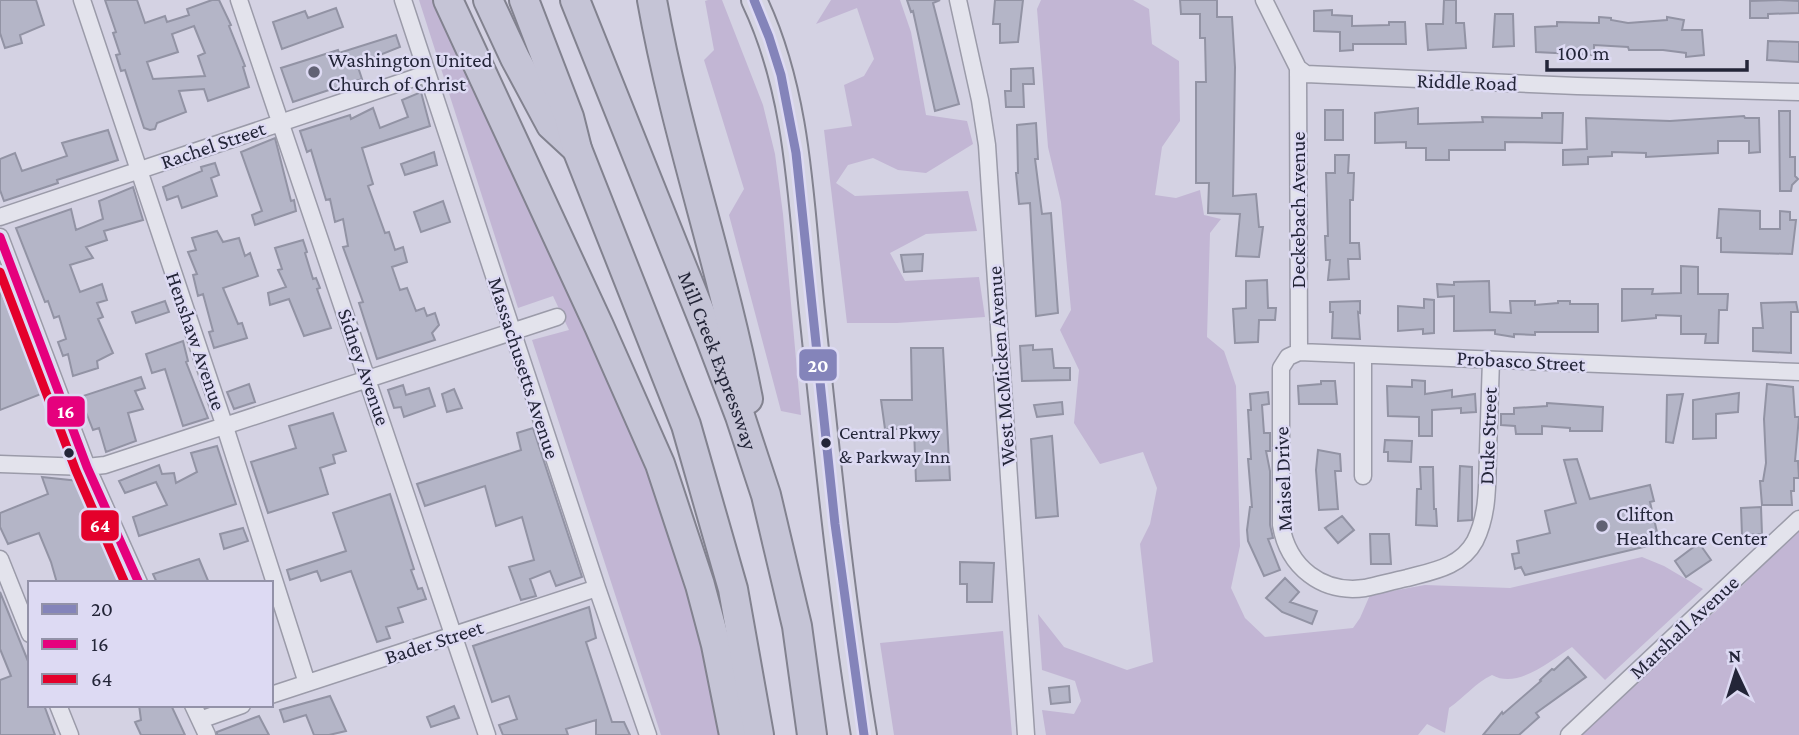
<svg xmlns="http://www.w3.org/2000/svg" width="1799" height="735" viewBox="0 0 1799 735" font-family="'Crimson Pro',serif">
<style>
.green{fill:#c2b6d4}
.building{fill:#b4b5c7;stroke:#9293a4;stroke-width:2;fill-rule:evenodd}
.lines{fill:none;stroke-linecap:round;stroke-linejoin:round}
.street-casing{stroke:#9b9ba9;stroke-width:19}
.primary-casing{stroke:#82828f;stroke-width:28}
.highway-casing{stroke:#82828f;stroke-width:32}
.street{stroke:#e3e3ec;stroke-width:16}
.primary{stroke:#d6d5e3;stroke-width:24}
.highway{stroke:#c5c4d6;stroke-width:28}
.bus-1-casing{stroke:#dddaf3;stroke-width:14}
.bus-2-casing{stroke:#dddaf3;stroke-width:14}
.bus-3-casing{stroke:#dddaf3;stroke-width:14}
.bus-1{stroke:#8484ba;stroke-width:9}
.bus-2{stroke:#e5007d;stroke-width:9}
.bus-3{stroke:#e4002b;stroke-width:9}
.poi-dot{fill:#616274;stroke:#dddaf3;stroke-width:2.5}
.bus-dot{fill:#232538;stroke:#dddaf3;stroke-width:2.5}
.labels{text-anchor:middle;stroke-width:5;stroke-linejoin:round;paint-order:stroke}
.bus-label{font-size:19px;fill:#232538;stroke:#dddaf3;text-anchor:start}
.poi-label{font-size:21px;fill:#232538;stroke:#dddaf3;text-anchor:start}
.street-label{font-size:21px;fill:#232538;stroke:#dddaf3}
.line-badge{stroke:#dddaf3;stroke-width:2.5}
.badge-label{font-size:19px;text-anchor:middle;font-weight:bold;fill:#fff}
</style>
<rect width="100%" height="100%" fill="#d4d2e3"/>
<!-- green -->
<path class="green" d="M 419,0 L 439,0 L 638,441 L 688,587 L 720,710 L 723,735 L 661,735 L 532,340 L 569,330 L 553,296 L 518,308 Z
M 708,0 L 722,0 L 763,105 L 775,154 L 783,214 L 801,415 L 781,411 L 729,215 L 744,189 L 704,60 L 714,50 L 705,1 Z
M 831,0 L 900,0 L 911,32 L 926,115 L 967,121 L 973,144 L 926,173 L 898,170 L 873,158 L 848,165 L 836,183 L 855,196 L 968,191 L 977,231 L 926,234 L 890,253 L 905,281 L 979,277 L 985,317 L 897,323 L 847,323 L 824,130 L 852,126 L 844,85 L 864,76 L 874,59 L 857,8 L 816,24 Z
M 1041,0 L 1133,0 L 1149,9 L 1152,44 L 1179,61 L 1180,121 L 1162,147 L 1155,195 L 1176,198 L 1200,190 L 1204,215 L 1221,219 L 1210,233 L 1207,337 L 1224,351 L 1236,386 L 1240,546 L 1231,588 L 1245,618 L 1265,637 L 1353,628 L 1360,618 L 1370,595 L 1425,585 L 1510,588 L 1642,557 L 1664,566 L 1703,589 L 1605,680 L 1572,647 C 1551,660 1518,690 1492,675 C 1475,683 1465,697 1449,708 L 1445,733 L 1427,724 L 1418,735 L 1046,735 L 1042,710 L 1074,714 L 1081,701 L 1075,681 L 1042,670 L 1038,614 L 1064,647 L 1127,670 L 1153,662 L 1140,544 L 1150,524 L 1157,488 L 1143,452 L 1100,464 L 1074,423 L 1079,370 L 1060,330 L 1071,310 L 1061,202 L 1048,147 L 1037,9 Z
M 1799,531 L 1799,735 L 1569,735 L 1640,668 L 1715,612 Z
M 1003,631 L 1012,735 L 894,735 L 880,643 Z"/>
<!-- building -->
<path class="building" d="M 0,0 L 36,0 L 44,25 L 20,35 L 22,43 L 5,48 L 0,33 Z
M 105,0 L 137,0 L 145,23 L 165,16 L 167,22 L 189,15 L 187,9 L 212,0 L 219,0 L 231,25 L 229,26 L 245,66 L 243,67 L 249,87 L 208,101 L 204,89 L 179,91 L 186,112 L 157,123 L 155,129 L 150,130 L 144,128 L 125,70 L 121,71 L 116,55 L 120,54 L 113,33 L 116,32 ZM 194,26 L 205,53 L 198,56 L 205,76 L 153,79 L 147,62 L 178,52 L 172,34 Z
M 907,0 L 940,0 L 933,3 L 959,104 L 935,111 L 913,11 L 911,12 Z
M 995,0 L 1023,0 L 1018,42 L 1000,43 L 1000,24 L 993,24 Z
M 1180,0 L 1217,0 L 1217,17 L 1232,17 L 1235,67 L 1233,196 L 1256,194 L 1259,227 L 1263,227 L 1259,257 L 1236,256 L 1240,214 L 1208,213 L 1209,183 L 1196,183 L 1196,82 L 1206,82 L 1205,38 L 1200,38 L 1200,14 L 1181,14 Z
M 1444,0 L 1456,0 L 1456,23 L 1464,23 L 1466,48 L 1428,50 L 1426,24 L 1443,24 Z
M 1780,0 L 1799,1 L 1799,13 L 1768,14 L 1768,18 L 1750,18 L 1750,1 Z
M 336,8 L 343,27 L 282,49 L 273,22 L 305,11 L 308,18 Z
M 1332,10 L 1332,15 L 1352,16 L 1352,26 L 1389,25 L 1389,22 L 1405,22 L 1406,44 L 1353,44 L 1353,50 L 1340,51 L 1340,32 L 1314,31 L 1314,11 Z
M 1495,14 L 1513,14 L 1514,46 L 1493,47 Z
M 1599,17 L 1611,18 L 1611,20 L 1628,23 L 1667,20 L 1667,17 L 1684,20 L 1682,30 L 1702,30 L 1704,55 L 1686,57 L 1686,53 L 1663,50 L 1629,50 L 1628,47 L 1594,45 L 1594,55 L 1536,52 L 1535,27 L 1557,26 L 1557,22 L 1599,23 Z
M 396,35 L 400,47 L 357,64 L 362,79 L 293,102 L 281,68 L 338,50 L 339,53 Z
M 1768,41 L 1799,42 L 1799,62 L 1767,60 Z
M 1033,68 L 1034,84 L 1023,84 L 1024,107 L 1006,107 L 1005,91 L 1011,91 L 1011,69 Z
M 421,92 L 430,126 L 362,148 L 373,184 L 368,186 L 385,233 L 389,232 L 395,250 L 403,247 L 407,262 L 392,267 L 400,290 L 407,288 L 416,311 L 424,308 L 427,316 L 435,313 L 439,325 L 432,333 L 435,340 L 377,359 L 359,303 L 363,302 L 343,247 L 348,246 L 343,219 L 335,222 L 330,199 L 326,200 L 311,150 L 307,152 L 300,131 L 350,115 L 351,119 L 373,108 L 380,128 L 408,117 L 402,100 Z
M 1418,108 L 1418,124 L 1483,122 L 1482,117 L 1542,118 L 1542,113 L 1563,113 L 1562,143 L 1505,142 L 1505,150 L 1449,150 L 1449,160 L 1426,160 L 1426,148 L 1406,148 L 1406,142 L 1375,143 L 1375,113 Z
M 1325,110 L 1343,110 L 1343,140 L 1325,140 Z
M 1779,111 L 1790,111 L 1790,157 L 1795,157 L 1795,176 L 1798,179 L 1792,185 L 1791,191 L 1780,191 Z
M 1744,116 L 1745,118 L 1759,118 L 1760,152 L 1749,153 L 1749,141 L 1718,141 L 1718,153 L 1646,157 L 1646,153 L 1612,152 L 1612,156 L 1588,157 L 1588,164 L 1563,165 L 1563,150 L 1587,149 L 1586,118 L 1670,121 Z
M 1036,123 L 1038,159 L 1035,159 L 1042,214 L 1051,213 L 1058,313 L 1036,316 L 1030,203 L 1019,204 L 1016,173 L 1018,173 L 1017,125 Z
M 108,130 L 118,160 L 57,180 L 58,183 L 4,201 L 0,190 L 0,159 L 15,153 L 22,171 L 67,156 L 62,143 Z
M 275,138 L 291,201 L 294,200 L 296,211 L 255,225 L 252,215 L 262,211 L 241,152 Z
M 434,152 L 437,165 L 405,175 L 401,164 Z
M 1335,155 L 1349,155 L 1348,173 L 1354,173 L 1353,200 L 1350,200 L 1350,243 L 1359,243 L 1360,259 L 1348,259 L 1349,279 L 1328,280 L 1330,260 L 1326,260 L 1325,236 L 1328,236 L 1326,173 L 1335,173 Z
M 215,163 L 219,175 L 211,178 L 217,196 L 182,208 L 178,196 L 167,200 L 163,187 L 202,171 L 201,167 Z
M 133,187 L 143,220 L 104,231 L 107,240 L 86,247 L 93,258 L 70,265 L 80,292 L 102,284 L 107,300 L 97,303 L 103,317 L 98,319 L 113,353 L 97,361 L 98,368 L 73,376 L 68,354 L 63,356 L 58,342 L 66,339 L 59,316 L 54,318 L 48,301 L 45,302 L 16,228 L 71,209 L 76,230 L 103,219 L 99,201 Z
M 443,201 L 450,222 L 421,232 L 414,212 Z
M 1719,209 L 1760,211 L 1760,229 L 1780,229 L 1780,211 L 1790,212 L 1790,220 L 1796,220 L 1792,254 L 1721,252 L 1721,238 L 1717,238 Z
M 217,231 L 223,242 L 239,238 L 245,256 L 250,253 L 258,276 L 223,288 L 238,324 L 242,323 L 247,338 L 214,348 L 209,332 L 213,331 L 203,294 L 198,296 L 193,275 L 197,274 L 188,252 L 196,250 L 192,238 Z
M 303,240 L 307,252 L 305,253 L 313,279 L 316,278 L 320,288 L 317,289 L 331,328 L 304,336 L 289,299 L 270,305 L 268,293 L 286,287 L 278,270 L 282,269 L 275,248 Z
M 923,254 L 922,271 L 904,272 L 901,255 Z
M 1681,266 L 1698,267 L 1698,294 L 1728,294 L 1727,310 L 1719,310 L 1718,343 L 1705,343 L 1706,334 L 1681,334 L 1681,316 L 1656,315 L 1656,318 L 1622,321 L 1622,289 L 1653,289 L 1652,294 L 1681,293 Z
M 1267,280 L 1268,308 L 1276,308 L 1275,320 L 1259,320 L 1258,342 L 1235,343 L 1233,309 L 1246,308 L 1246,281 Z
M 1489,281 L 1490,312 L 1511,313 L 1510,301 L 1535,301 L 1535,305 L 1558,303 L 1558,301 L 1570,301 L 1570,304 L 1598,304 L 1598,332 L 1535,332 L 1535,335 L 1514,334 L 1514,337 L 1495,334 L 1495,330 L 1454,331 L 1454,296 L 1438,297 L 1437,284 L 1454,285 L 1454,282 Z
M 0,289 L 41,394 L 0,410 Z
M 1424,299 L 1434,300 L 1434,333 L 1423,334 L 1423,329 L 1398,331 L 1398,306 L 1424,308 Z
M 165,301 L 169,312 L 136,323 L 132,312 Z
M 1360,301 L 1360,313 L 1358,312 L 1360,339 L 1332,338 L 1333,312 L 1330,312 L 1330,302 Z
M 1796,302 L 1798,312 L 1791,312 L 1791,353 L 1753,351 L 1753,328 L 1763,328 L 1761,303 Z
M 183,341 L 188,361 L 186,362 L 208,418 L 183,426 L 165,369 L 152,373 L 146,354 Z
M 1033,345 L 1033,350 L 1052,349 L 1054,368 L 1070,368 L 1070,380 L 1022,381 L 1020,346 Z
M 911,348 L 943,348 L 950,480 L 916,481 L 914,429 L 885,429 L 881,400 L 912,400 Z
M 141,377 L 145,388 L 135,391 L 143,409 L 128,413 L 136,441 L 106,452 L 99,428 L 93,430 L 80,397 Z
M 1412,380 L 1425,381 L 1425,394 L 1452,390 L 1452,397 L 1475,394 L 1476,412 L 1461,413 L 1461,408 L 1432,410 L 1432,436 L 1419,436 L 1419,417 L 1388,416 L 1387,386 L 1412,387 Z
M 1321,381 L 1335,381 L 1337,404 L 1299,404 L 1298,386 L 1321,384 Z
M 249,384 L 255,402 L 234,409 L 227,392 Z
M 1767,384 L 1793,387 L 1795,417 L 1799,417 L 1795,461 L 1798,461 L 1799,478 L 1794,478 L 1794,491 L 1791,491 L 1792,505 L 1762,505 L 1760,481 L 1763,481 L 1766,463 L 1764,419 Z
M 403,385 L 406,395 L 429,388 L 435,406 L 404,417 L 401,407 L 394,408 L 388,390 Z
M 454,389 L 462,408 L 447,412 L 442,394 Z
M 1268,392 L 1269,404 L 1262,405 L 1264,433 L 1270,433 L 1270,451 L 1266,451 L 1270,471 L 1270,525 L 1273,538 L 1268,539 L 1280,570 L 1264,576 L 1248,541 L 1247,530 L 1250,507 L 1252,507 L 1248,459 L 1251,459 L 1248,410 L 1251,410 L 1250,394 Z
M 1739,393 L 1738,412 L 1716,414 L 1716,438 L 1693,439 L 1693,400 Z
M 1683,394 L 1673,443 L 1666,442 L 1667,395 Z
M 1062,402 L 1063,414 L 1037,417 L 1034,405 Z
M 1547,403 L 1603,407 L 1602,431 L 1570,431 L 1570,428 L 1542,426 L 1542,434 L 1516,434 L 1515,426 L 1501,425 L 1501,414 L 1514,414 L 1514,408 L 1547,406 Z
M 333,413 L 346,451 L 333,455 L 335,463 L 320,468 L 328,494 L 268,513 L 251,462 L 296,448 L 289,426 Z
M 533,428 L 582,577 L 556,586 L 550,571 L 530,579 L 536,596 L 521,600 L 509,567 L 534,560 L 522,517 L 496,526 L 485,486 L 425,506 L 417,484 L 521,450 L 517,433 Z
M 1052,436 L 1058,516 L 1036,518 L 1031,439 Z
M 1385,440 L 1412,441 L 1411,462 L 1388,461 L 1388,452 L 1384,452 Z
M 217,446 L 236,504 L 139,536 L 133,517 L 167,505 L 156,482 L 125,493 L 119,481 L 159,465 L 162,474 L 174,473 L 176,483 L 197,472 L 191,453 Z
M 1318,450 L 1340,454 L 1341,471 L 1335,471 L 1338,509 L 1319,510 L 1316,470 Z
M 1577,459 L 1590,499 L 1650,485 L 1654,501 L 1650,502 L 1657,532 L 1650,535 L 1652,545 L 1525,575 L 1521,567 L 1515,569 L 1512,554 L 1519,553 L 1517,541 L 1550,533 L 1545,511 L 1576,503 L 1564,460 Z
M 1460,466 L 1472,467 L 1472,520 L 1458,521 Z
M 1420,467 L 1433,467 L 1434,509 L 1436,509 L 1437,526 L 1416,525 L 1417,489 L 1421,489 Z
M 42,477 L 79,481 L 90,513 L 122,583 L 57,583 L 51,562 L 39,533 L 8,544 L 0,527 L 0,513 L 48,494 Z
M 390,494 L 414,569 L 411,570 L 418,589 L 422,588 L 426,599 L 398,608 L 403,622 L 386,627 L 390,638 L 377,642 L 351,571 L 321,581 L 317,571 L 290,580 L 287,570 L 346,551 L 333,513 Z
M 1761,507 L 1762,534 L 1742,535 L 1741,508 Z
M 1342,516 L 1354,530 L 1338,543 L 1325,528 Z
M 243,528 L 248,541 L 224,549 L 220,534 Z
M 1370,534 L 1389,534 L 1391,564 L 1371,564 Z
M 1699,543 L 1711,560 L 1686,577 L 1675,561 Z
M 199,559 L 209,583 L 157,583 L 153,574 Z
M 960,562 L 994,563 L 992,602 L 967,602 L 967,584 L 960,584 Z
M 1285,578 L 1299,592 L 1290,602 L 1317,611 L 1312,624 L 1282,612 L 1266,598 Z
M 0,592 L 30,666 L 30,705 L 44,705 L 55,735 L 0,735 L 0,680 L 11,676 L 0,649 Z
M 589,607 L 596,638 L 586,642 L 612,722 L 624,722 L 630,735 L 596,735 L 596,720 L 566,729 L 568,735 L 503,735 L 499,725 L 517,719 L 509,696 L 492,702 L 473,646 Z
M 1568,657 L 1586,677 L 1536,713 L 1539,717 L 1519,735 L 1483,735 L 1502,712 L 1503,714 L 1541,681 L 1540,680 L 1552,669 L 1554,670 Z
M 1069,686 L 1070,702 L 1051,704 L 1049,688 Z
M 330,696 L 346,731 L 329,735 L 314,735 L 306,715 L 284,722 L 280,710 Z
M 139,705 L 171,705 L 185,735 L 141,735 L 135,722 L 141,720 Z
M 454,706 L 459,718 L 431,727 L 427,717 Z
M 259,716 L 269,735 L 217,735 L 217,732 Z"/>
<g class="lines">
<defs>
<path id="street" d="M 82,0 L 225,427 L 307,683
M 239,0 L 487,735
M 403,0 L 597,588 L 648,735
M 958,0 L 980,100 L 987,145 L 1026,735
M 1264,0 L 1298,68 L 1306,74 L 1577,86 L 1799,92
M 1298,68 L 1299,352
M 0,217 L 426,74
M 0,237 L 87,467 L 139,583
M 1363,355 L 1363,476
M 1491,360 C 1490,391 1489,421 1488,451 C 1487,482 1489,513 1475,541 C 1461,567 1433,571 1407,578 C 1393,581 1379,585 1365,588 C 1322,594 1288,567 1281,525 L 1281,368 L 1288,357 L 1299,352 L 1799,372
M 0,464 L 87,467 L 105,465 L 557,317
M 0,559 L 30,634
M 271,695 L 597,588
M 58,705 L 70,735
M 193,705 L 207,735
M 200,720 L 242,705
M 1569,735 L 1799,519"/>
<path id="primary" d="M 754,0 C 800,96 801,208 812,312 C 827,453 841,595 864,735"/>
<g id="highway">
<path d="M 448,0 L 599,326 L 660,464 L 700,585 L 716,645 L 734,735"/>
<path d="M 488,0 L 515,58 L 551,125 L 577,149"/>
<path d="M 524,0 L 569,117 L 577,149 L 686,425 L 733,589 L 759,735"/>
<path id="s1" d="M 575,0 L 710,337 L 740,416 L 766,495 L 797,626 L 812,735"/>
<path d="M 652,0 C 676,135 722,265 748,399"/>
</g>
</defs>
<!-- street casing -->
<use href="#street" class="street-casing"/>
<!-- primary casing -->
<use href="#primary" class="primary-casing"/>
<!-- highway casing -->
<use href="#highway" class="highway-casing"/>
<!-- street -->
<use href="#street" class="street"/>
<!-- primary -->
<use href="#primary" class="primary"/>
<!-- highway -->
<use href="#highway" class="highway"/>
<defs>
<path id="bus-1" d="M 754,0 L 769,37 L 781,75 L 796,153 L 835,524 L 864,735"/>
<path id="bus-2" d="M 0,237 L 87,467 L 139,583"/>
<path id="bus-3" d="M 0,272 L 76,471 L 125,583"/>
</defs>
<!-- bus-1 casing -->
<use href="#bus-1" class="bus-1-casing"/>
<!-- bus-2 casing -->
<use href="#bus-2" class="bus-2-casing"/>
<!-- bus-3 casing -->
<use href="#bus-3" class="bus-3-casing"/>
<!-- bus-1 -->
<use href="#bus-1" class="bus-1"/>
<!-- bus-2 -->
<use href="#bus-2" class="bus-2"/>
<!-- bus-3 -->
<use href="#bus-3" class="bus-3"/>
</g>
<!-- markers -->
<g class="poi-dot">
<circle cx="314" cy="72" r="7"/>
<circle cx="1602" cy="526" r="7"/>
</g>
<g class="bus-dot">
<circle cx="826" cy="443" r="6"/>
<circle cx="69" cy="453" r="6"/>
</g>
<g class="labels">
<!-- bus labels -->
<g class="bus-label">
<text x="839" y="439">Central Pkwy<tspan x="839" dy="24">&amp; Parkway Inn</tspan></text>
</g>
<!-- poi labels -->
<g class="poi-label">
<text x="328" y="67">Washington United<tspan x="328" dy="24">Church of Christ</tspan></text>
<text x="1616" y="521">Clifton<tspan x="1616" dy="24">Healthcare Center</tspan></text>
</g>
<!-- street labels -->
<g class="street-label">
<text transform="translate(1467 82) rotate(2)" y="7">Riddle Road</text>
<text transform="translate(213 145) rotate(-19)" y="7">Rachel Street</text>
<text transform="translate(1298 210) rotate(-90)" y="7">Deckebach Avenue</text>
<text transform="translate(196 341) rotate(71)" y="7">Henshaw Avenue</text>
<text dy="7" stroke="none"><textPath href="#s1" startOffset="388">Mill Creek Expressway</textPath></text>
<text transform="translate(1521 361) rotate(3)" y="7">Probasco Street</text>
<text transform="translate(1001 366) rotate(-94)" y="7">West McMicken Avenue</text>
<text transform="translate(364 367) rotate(71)" y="7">Sidney Avenue</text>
<text transform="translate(524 368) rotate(72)" y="7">Massachusetts Avenue</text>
<text transform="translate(1488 436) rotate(-88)" y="7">Duke Street</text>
<text transform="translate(1283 479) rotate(-92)" y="7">Maisel Drive</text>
<text transform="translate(1684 627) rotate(-43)" y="7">Marshall Avenue</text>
<text transform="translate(434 642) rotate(-18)" y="7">Bader Street</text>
</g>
</g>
<g class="line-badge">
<rect x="798" y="348" width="40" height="34" rx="7" fill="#8484ba"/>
<rect x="46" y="395" width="40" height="33" rx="7" fill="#e5007d"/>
<rect x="80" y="509" width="40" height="33" rx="7" fill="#e4002b"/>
</g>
<g class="badge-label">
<text x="818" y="372">20</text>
<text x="66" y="418">16</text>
<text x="100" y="532">64</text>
</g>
<!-- legend -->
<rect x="28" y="581" width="245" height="126" fill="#dddaf3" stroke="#9392a8" stroke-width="2"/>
<rect x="42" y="604" width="35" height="10" fill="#8484ba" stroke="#9392a8" stroke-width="2"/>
<text x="91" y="616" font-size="21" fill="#232538">20</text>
<rect x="42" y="639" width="35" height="10" fill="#e5007d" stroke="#9392a8" stroke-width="2"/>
<text x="91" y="651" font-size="21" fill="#232538">16</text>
<rect x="42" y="674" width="35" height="10" fill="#e4002b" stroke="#9392a8" stroke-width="2"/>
<text x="91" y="686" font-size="21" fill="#232538">64</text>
<!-- north arrow -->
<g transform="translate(1736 672) rotate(356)" stroke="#dddaf3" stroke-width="5" paint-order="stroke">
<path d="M0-5L12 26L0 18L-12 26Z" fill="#232538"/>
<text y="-10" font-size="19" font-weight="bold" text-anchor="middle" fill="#232538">N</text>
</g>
<!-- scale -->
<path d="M1547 60v10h200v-10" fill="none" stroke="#232538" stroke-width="3.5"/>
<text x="1558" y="60" font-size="21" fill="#232538" stroke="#dddaf3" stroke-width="5" paint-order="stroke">100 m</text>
</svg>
